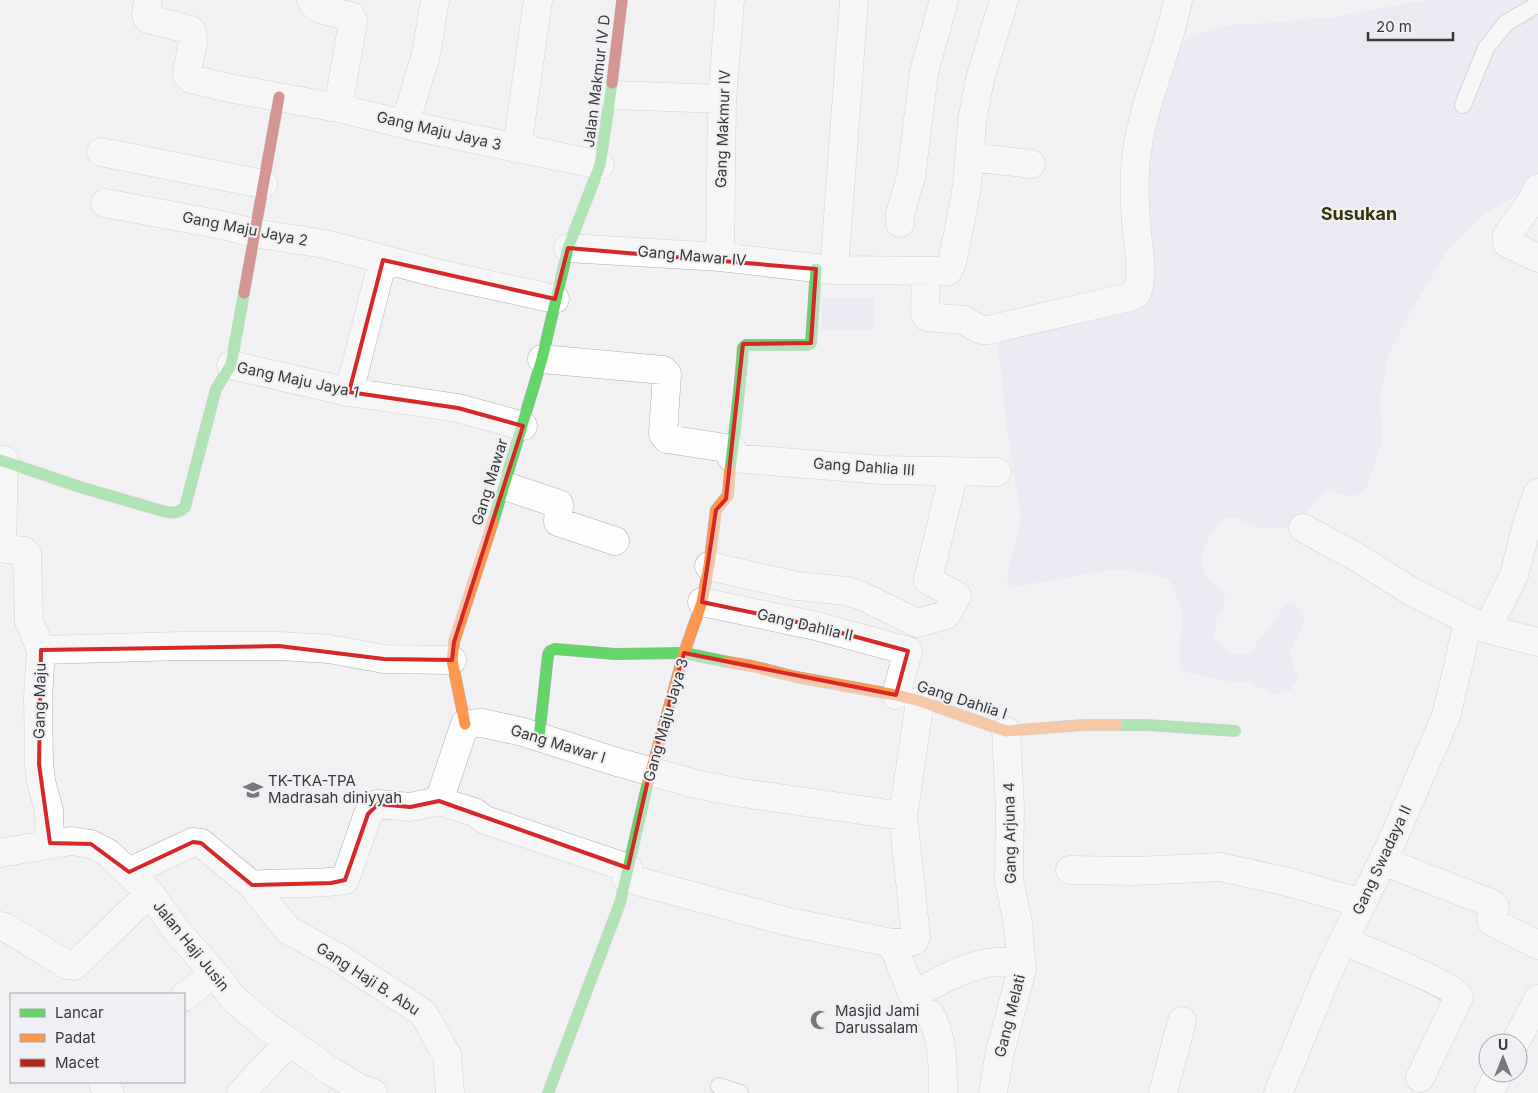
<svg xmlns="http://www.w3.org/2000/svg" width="1538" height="1093" viewBox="0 0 1538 1093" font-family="Inter,sans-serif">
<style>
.green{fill:#e2e2f3}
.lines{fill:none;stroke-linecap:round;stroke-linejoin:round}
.lane-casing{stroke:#aeaeb0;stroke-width:18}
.street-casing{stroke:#aeaeb0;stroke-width:29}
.fast-casing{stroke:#aeaeb0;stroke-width:12}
.slow-casing{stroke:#aeaeb0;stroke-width:12}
.jam-casing{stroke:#aeaeb0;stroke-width:12}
.lane{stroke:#fdfdfd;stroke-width:16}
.street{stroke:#fdfdfd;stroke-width:28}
.fast{stroke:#63d668;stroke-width:11}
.slow{stroke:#ff974d;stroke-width:11}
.jam{stroke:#b3261e;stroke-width:11}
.marked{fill:none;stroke:#d62828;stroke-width:4;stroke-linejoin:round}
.labels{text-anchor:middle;stroke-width:4;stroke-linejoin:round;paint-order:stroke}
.street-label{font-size:15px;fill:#39393a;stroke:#f0f0f4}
.poi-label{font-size:15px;fill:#39393a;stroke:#f0f0f4;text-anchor:start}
.quarter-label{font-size:18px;font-weight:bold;fill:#363409;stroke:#f0f0f4}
</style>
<rect width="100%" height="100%" fill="#f1f1f3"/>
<!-- green -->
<path class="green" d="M 1427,0 L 1538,0 L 1538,173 L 1529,188 L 1483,215 L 1446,253 L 1406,320 L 1389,354 L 1380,396 L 1382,441 L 1370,479 L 1363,493 L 1349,497 L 1330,490 L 1323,492 L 1304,517 L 1284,528 L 1262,528 L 1234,517 L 1223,518 C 1210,537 1194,552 1206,577 C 1209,583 1219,588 1225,592 L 1224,604 L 1217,617 L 1214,638 C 1224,650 1235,657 1251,654 L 1258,641 L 1269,629 L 1286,602 C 1299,604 1300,609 1305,621 L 1290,652 L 1298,679 L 1291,690 L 1273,694 L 1249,682 L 1227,681 L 1181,671 L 1179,647 L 1182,625 L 1182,608 L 1169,580 L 1151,573 L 1115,569 L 1009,588 L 1007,578 L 1009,563 L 1018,535 L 1021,518 L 1007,430 L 997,336 L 1144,301 L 1143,150 L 1170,65 L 1186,40 L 1212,29 L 1236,24 L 1271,23 L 1334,17 Z
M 823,297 L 874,299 L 873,331 L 822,329 Z"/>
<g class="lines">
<defs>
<path id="lane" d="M 1463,105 L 1486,48 L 1506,23 L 1535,6 L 1538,6
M 719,1086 L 740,1093"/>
<path id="street" d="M 148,0 L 146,15 L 148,19 L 191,30 C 197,43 187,60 187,75 L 191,79 L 229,88 L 338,108 L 412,126 L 600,165
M 311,0 C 316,12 339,13 351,16 L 353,22 L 338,108
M 611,95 L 722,99
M 405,124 L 426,54 L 435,0
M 517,149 L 538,0
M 101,152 L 263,184
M 970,157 L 1031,164
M 1538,188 L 1531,202 L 1507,235 L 1507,243 L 1538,258
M 105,203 L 222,225 L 254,233 L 325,244 L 440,274 L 555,299
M 900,223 L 900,214 L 911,177 L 924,72 L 944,0
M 568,248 L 720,257 L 834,270 L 948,271 L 952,262 L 957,239 L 967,187 L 972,121 L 980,79 L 1004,0
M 720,257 L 722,99 L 730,0
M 834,270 L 854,0
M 926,271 L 925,314 L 927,317 L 963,320 L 981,330 L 988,330 L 1130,297 L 1137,293 C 1143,274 1139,252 1137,232 C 1135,212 1134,191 1135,171 C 1138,111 1167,58 1178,0
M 542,359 L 663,370 L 667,374 L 663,434 L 667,439 L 732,449
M 231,365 L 349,392 L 458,408 L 523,426
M 349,392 L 383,260
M 732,458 L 882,470 L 997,472
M 4,460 L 2,546 L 6,549 L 24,551 L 27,554 L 29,621 L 41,650 L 38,697 L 39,764 L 41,781 L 49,811 L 50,843
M 505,486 L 559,504 L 558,522 L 615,541
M 1303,528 L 1358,558 L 1409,590 L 1468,620 L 1487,629 L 1538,642
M 709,566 L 797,586 L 847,591 L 862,596 L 917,623 L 946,615 L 957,596 L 928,580 L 954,472
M 702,602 L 816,626 L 908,651 L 896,695
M 1487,629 L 1514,575 L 1529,517 L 1538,493
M 41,650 L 182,646 L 279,646 L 329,649 L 384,659 L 452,660
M 439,801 L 474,812 L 485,820 L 628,868
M 0,853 L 71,841 L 91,844 L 108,853 L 150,893 L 176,930 L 214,973 L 233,998 L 261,1022 L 329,1070 L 361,1089 L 373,1093
M 1383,861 L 1493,904 L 1495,907 L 1491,918 L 1492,922 L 1538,945
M 1070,870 L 1135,871 L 1220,867 L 1288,882 L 1362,903
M 129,872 L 193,842 L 201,843 L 252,885 C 283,882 315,885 345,880 L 368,814 L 378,804 L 410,807 L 439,801 L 465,724 L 482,723 L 523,732 L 617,762 L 696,784 L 736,792 L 903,816 L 920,701
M 626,878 L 785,921 L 892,943 L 913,995 C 946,978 982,954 1021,964
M 252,885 L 288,930 L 339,958 L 423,1013 L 447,1055 L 450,1093
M 0,926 L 5,927 L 67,965 L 74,966 L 150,893
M 1343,941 C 1362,949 1452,984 1459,997 L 1420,1078
M 892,943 L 914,941 L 916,937 L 903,816
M 184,997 L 214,973
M 930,1014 C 943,1037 943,1067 943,1093
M 1515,1043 L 1538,999
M 105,1082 L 104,1085 L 110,1093
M 241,1093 L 289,1042
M 993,1093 L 999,1056 L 1022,969 L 1018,924 L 1009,879 L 1010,808 L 1006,731
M 1163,1093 L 1182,1021
M 1278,1093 L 1329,970 L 1390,846 L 1446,716 L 1458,667 L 1468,620
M 1489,1093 L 1499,1073"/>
<path id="fast" d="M 0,460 L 80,487 L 166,512 C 174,513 179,513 185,507 L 216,389 L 231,365 L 244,293
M 730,470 C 735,429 740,389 743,348 L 746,345 L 808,345 L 811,343 L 816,269
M 493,522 L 542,359 L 568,248 L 600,165 L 612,83
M 1117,725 L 1148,725 L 1235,731
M 539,737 L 548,655 L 550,651 L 555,649 L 615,654 L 684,653 L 728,662
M 548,1093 L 620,903 L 648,782"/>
<path id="slow" d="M 728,662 L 752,666 L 796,677 L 896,695 L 920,701 L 1006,731 L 1083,725 L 1117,725
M 465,724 L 452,660 L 454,642 L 493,522
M 648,782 L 684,653 L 702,602 L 709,566 L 716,510 L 728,495 L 730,470"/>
<path id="jam" d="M 612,83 L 622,0
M 244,293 L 279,97"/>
</defs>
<!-- lane casing -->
<use href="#lane" class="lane-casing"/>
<!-- street casing -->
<use href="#street" class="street-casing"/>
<!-- fast casing -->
<use href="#fast" class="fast-casing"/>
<!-- slow casing -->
<use href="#slow" class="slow-casing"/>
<!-- jam casing -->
<use href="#jam" class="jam-casing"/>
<!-- lane -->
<use href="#lane" class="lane"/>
<!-- street -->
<use href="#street" class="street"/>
<!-- fast -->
<use href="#fast" class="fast"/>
<!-- slow -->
<use href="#slow" class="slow"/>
<!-- jam -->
<use href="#jam" class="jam"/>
</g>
<!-- marked area -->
<path d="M0 0H1538V1093H0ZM 568,248 L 816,269 L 811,343 L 743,344 L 726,499 L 716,510 L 702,602 L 816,626 L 908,651 L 896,695 L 684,653 L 650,771 L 628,868 L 439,801 L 410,807 L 378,804 L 368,814 L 345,880 L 331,883 L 252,885 L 201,843 L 193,842 L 129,872 L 91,844 L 50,843 L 39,764 L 41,650 L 279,646 L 384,659 L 452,660 L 454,642 L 523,426 L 458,408 L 349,392 L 383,260 L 555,299 Z" fill="#f1f1f3" fill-opacity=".55" fill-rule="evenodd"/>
<path class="marked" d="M 568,248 L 816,269 L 811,343 L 743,344 L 726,499 L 716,510 L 702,602 L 816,626 L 908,651 L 896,695 L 684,653 L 650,771 L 628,868 L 439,801 L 410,807 L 378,804 L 368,814 L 345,880 L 331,883 L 252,885 L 201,843 L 193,842 L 129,872 L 91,844 L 50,843 L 39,764 L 41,650 L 279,646 L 384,659 L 452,660 L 454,642 L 523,426 L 458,408 L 349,392 L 383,260 L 555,299 Z"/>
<!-- icons -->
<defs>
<symbol id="school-bare" viewBox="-9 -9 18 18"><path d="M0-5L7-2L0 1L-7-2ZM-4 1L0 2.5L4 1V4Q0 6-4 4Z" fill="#79797b" stroke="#f0f0f4" stroke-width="2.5" paint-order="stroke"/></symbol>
<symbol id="mosque-bare" viewBox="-9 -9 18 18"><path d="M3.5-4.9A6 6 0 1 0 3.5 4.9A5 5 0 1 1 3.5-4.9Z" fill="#79797b" stroke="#f0f0f4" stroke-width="2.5" paint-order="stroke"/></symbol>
</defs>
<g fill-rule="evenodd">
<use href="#school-bare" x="239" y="776" width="28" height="28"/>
<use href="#mosque-bare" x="806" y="1006" width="28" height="28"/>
</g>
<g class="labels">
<!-- street labels -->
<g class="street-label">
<text transform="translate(597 81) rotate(-83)" y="5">Jalan Makmur IV D</text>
<text transform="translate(723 129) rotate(-88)" y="5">Gang Makmur IV</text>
<text transform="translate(439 131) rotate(13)" y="5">Gang Maju Jaya 3</text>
<text transform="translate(245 229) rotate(11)" y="5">Gang Maju Jaya 2</text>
<text transform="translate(692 256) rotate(5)" y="5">Gang Mawar IV</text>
<text transform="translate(298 380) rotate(12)" y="5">Gang Maju Jaya 1</text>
<text transform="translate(864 467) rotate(4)" y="5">Gang Dahlia III</text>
<text transform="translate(490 482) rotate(-73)" y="5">Gang Mawar</text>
<text transform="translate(805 625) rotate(13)" y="5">Gang Dahlia II</text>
<text transform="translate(962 700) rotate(18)" y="5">Gang Dahlia I</text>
<text transform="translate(40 701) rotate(-89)" y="5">Gang Maju</text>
<text transform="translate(666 720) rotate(-74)" y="5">Gang Maju Jaya 3</text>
<text transform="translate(558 744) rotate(17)" y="5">Gang Mawar I</text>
<text transform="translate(1010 833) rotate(-91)" y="5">Gang Arjuna 4</text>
<text transform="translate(1382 860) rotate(-65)" y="5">Gang Swadaya II</text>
<text transform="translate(191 946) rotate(51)" y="5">Jalan Haji Jusin</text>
<text transform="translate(368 979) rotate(33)" y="5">Gang Haji B. Abu</text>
<text transform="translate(1010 1016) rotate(-76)" y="5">Gang Melati</text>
</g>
<!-- poi labels -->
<g class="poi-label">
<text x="268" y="786">TK-TKA-TPA<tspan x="268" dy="17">Madrasah diniyyah</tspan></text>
<text x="835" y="1016">Masjid Jami<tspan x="835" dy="17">Darussalam</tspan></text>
</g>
<!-- quarter labels -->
<g class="quarter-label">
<text x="1359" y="220">Susukan</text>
</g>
</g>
<!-- legend -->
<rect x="10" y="993" width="175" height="90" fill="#f0f0f4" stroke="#a7a7aa"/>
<rect x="20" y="1009" width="25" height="8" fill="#63d668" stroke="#a7a7aa"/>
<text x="55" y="1018" font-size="15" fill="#39393a">Lancar</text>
<rect x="20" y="1034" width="25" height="8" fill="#ff974d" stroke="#a7a7aa"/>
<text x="55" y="1043" font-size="15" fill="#39393a">Padat</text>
<rect x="20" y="1059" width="25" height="8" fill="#b3261e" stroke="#a7a7aa"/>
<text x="55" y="1068" font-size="15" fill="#39393a">Macet</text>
<!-- north arrow -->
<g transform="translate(1503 1058)"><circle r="24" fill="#f0f0f4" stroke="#a7a7aa"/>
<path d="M0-4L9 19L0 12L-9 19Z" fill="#79797b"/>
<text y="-8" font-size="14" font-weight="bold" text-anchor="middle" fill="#39393a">U</text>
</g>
<!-- scale -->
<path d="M1368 32v8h85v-8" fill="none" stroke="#39393a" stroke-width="2.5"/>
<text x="1376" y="32" font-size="15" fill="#39393a" stroke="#f0f0f4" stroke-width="4" paint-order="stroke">20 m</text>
</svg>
